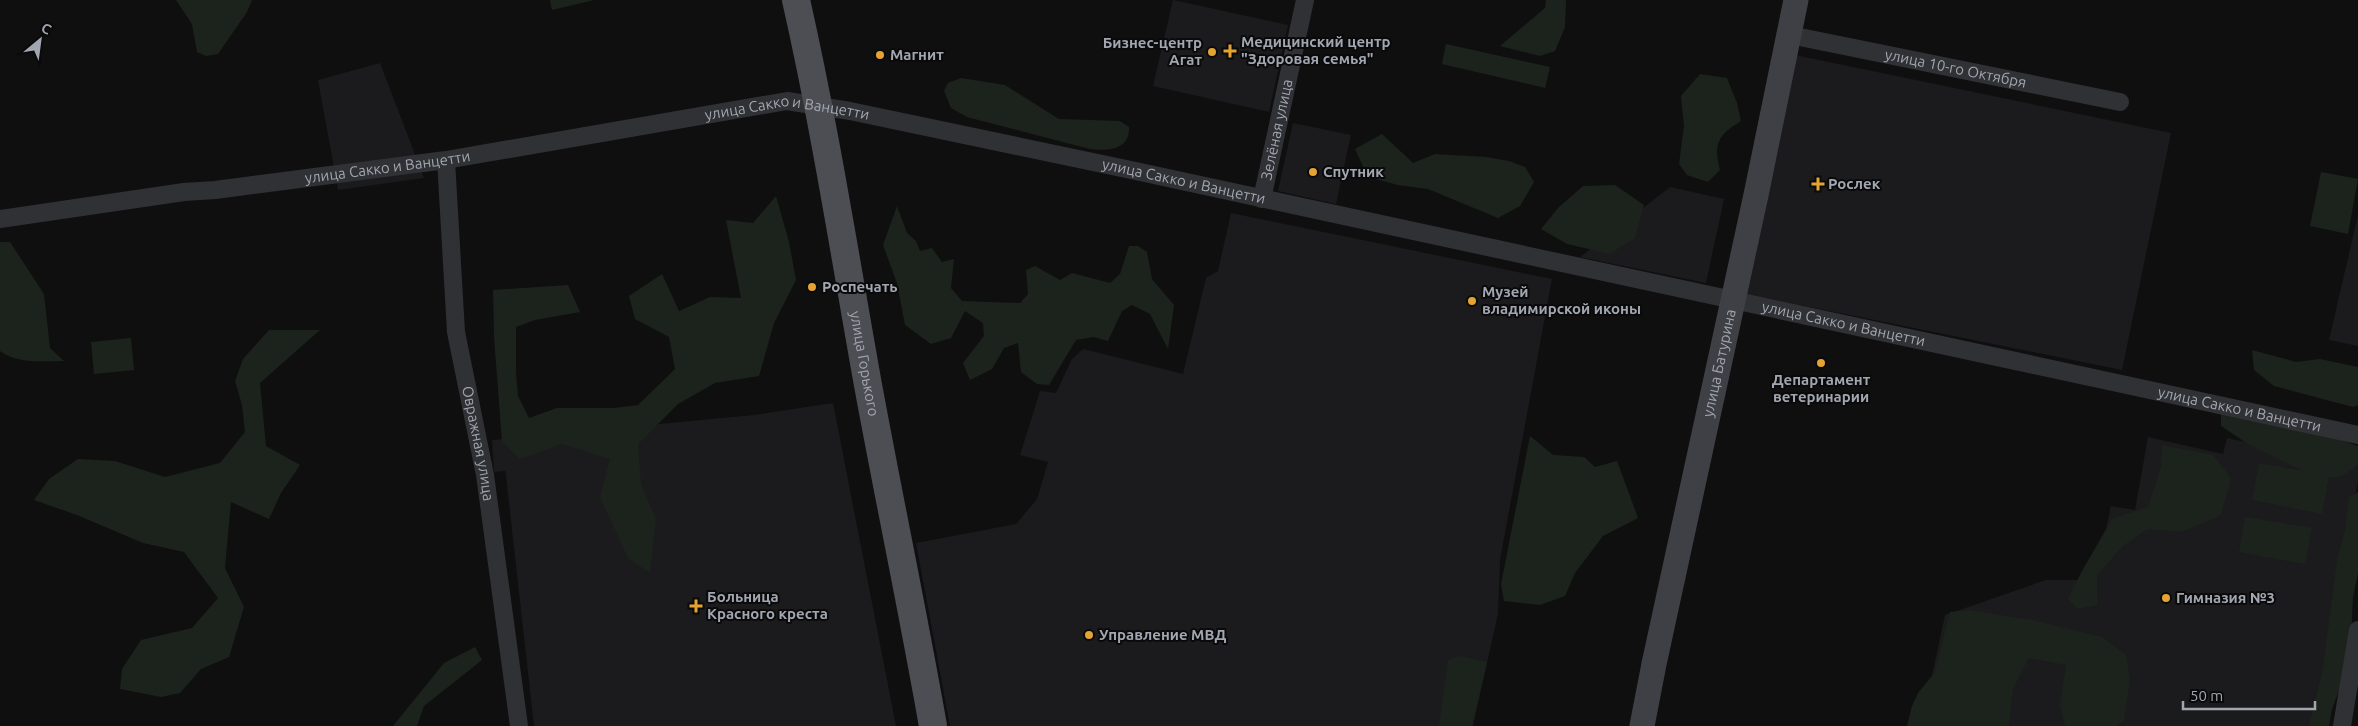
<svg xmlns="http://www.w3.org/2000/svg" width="2358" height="726" viewBox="0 0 2358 726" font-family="Ubuntu,sans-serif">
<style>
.built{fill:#1b1b1d}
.green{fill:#1c231c}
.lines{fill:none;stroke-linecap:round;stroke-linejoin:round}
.minor{stroke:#303135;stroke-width:18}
.secondary{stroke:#3f4045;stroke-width:25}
.primary{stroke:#4d4e54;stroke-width:28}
.poi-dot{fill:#e5a432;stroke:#0a0a0b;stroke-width:2}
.labels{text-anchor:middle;stroke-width:4;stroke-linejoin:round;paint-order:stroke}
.poi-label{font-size:15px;font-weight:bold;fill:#a1a6b0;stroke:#0a0a0b;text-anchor:start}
.street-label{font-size:15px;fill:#a1a6b0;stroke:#0a0a0b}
</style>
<rect width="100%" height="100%" fill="#0f0f10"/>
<!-- built -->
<path class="built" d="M 1173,0 L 1288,25 L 1269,112 L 1153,86 Z
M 1795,55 L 2171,133 L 2122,370 L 1746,294 Z
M 380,63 L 424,178 L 338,190 L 318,80 Z
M 1293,123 L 1351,135 L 1336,204 L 1278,191 Z
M 1670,187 L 1724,199 L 1706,283 L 1580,257 Z
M 1231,213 L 1552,279 L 1500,560 L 1498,614 L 1473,726 L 950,726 L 916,543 L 1016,524 L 1037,499 L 1048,462 L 1020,455 L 1040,391 L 1056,393 L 1072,359 L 1083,349 L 1183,374 L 1206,278 L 1218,271 Z
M 2358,215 L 2358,346 L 2329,340 Z
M 833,403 L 896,726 L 534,726 L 506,476 L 505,471 L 494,472 L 492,440 L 754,415 Z
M 2148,437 L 2223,454 L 2227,438 L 2358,466 L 2358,481 L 2314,726 L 1921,726 L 1945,615 L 2046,580 L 2095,580 L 2111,506 L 2135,510 Z"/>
<!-- green -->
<path class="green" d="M 176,0 L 252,0 L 247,12 L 218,54 L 206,56 L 197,52 L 192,24 Z
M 550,0 L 594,0 L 552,10 Z
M 1546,0 L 1566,0 L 1565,27 L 1555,51 L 1540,56 L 1500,46 L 1545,8 Z
M 1446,44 L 1550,67 L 1545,88 L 1442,64 Z
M 1700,74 L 1727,78 L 1737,103 L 1741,121 C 1718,135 1713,144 1720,170 L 1708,182 L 1687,175 L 1679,164 L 1684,126 L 1681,96 Z
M 961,78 L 1005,85 L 1059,119 L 1120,121 L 1129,127 C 1130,150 1108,151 1090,149 L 967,117 L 951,108 L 944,91 L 948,83 Z
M 1382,134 L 1413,163 L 1435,154 L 1486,157 L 1509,161 L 1525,167 L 1534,182 L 1520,206 L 1498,218 L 1428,189 L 1398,185 L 1368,177 L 1355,149 Z
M 2321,172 L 2358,179 L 2348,234 L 2310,226 Z
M 1615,185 L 1644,205 L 1635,238 L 1610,254 L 1567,244 L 1541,229 L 1559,207 L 1583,186 Z
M 776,196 L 789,242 L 796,280 L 774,323 L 759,376 L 715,383 L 678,404 L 638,444 L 641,484 L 656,519 L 650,573 L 628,558 L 600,497 L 610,459 L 562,444 L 520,459 L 502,442 L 494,337 L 493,290 L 568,285 L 580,312 L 535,320 L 516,327 L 516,372 L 518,396 L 529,418 L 557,408 L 614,408 L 638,405 L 675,369 L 669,337 L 635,319 L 629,296 L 662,274 L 679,311 L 710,297 L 741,298 L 726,220 L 753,223 Z
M 897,206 L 907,233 L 916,241 L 920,251 L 932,248 L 942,262 L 954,259 L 951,288 L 962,301 L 1020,303 L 1028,294 L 1026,270 L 1035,266 L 1060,280 L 1072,273 L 1110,283 L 1120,274 L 1129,246 L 1138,246 L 1147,252 L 1152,279 L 1174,305 L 1168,349 L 1150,314 L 1132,305 L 1122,311 L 1108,341 L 1094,337 L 1076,340 L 1049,385 L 1037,384 L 1021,372 L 1018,343 L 1004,348 L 992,369 L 970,380 L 963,363 L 984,336 L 983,323 L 965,311 L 951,338 L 931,344 L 905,325 L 897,283 L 883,245 Z
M 0,242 L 10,242 L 44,294 L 50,348 L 64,361 C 43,361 17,364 0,351 Z
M 269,330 L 320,330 L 260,383 L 266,446 L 300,465 L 281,493 L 269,519 L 231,502 L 225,568 L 244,607 L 229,657 L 201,669 L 180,693 L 161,697 L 120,689 L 122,669 L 141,640 L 192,628 L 218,598 L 184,552 L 143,543 L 77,515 L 34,500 L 49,479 L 78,459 L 115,461 L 165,477 L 220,463 L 245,432 L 242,405 L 235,381 L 243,359 Z
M 131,338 L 134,370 L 94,374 L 91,342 Z
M 2252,350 L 2296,362 L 2320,359 L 2358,367 L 2358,405 L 2353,407 L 2274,386 L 2254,370 Z
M 2221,412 L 2315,431 L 2358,446 L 2358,465 L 2340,477 L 2329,477 L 2322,514 L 2252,500 L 2259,463 L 2303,471 L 2248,444 L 2221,426 Z
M 1530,436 L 1553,455 L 1584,457 L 1595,467 L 1617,461 L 1638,518 L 1603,536 L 1575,573 L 1565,596 L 1540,605 L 1504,601 L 1501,584 Z
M 2162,445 L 2213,455 L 2231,478 L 2221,515 L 2182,532 L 2148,529 L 2123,546 L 2097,575 L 2097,605 L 2078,609 L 2068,599 L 2082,571 L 2112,519 L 2148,507 L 2161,467 Z
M 2358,492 L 2358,573 L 2353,597 L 2350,661 L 2332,709 L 2329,726 L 2309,726 L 2323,668 L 2337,560 L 2345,530 L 2349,497 Z
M 2245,517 L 2312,528 L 2305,564 L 2239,552 Z
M 1968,610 L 2032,620 L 2102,637 L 2126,655 L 2130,679 L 2124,721 L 2117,726 L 2065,726 L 2060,705 L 2066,665 L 2029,658 L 2013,689 L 2009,726 L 1907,726 L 1912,706 L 1918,693 L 1935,672 L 1950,612 Z
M 475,647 L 482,660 L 424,706 L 417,726 L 393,726 L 444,663 Z
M 1460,656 L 1487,662 L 1472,726 L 1439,726 L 1448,660 Z"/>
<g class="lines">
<!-- minor -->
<g class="minor">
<path id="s1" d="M 1790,35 L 2120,102"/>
<path id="s2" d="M 446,160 L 456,332 L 485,475 L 519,726"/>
<path id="s3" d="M 1262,199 L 1305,0"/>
<path id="s4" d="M 0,219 L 184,192 L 215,190 L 446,160 L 787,101 L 850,111 L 1131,170 L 2358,435"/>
<path d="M 2342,726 L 2358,630"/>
</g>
<!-- secondary -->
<path class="secondary" id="s5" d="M 1642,726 L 1654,664 L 1756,195 L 1796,0"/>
<!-- primary -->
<path class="primary" id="s6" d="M 796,0 C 825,128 845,257 868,385 C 889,499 913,612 933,726"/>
</g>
<!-- markers -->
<g class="poi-dot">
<path d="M1227.5 43.5h5v5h5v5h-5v5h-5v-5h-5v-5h5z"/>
<circle cx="1212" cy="52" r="5"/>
<circle cx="880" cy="55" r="5"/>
<circle cx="1313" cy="172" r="5"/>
<path d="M1815.5 176.5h5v5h5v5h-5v5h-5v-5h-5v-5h5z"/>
<circle cx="812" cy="287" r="5"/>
<circle cx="1472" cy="301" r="5"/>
<circle cx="1821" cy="363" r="5"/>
<circle cx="2166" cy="598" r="5"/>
<path d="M693.5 598.5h5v5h5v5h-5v5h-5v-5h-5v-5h5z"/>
<circle cx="1089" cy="635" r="5"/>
</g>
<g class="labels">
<!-- poi labels -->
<g class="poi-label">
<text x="1241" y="47">Медицинский центр<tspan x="1241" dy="17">"Здоровая семья"</tspan></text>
<text x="1202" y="48" text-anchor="end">Бизнес-центр<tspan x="1202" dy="17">Агат</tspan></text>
<text x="890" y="60">Магнит</text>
<text x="1323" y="177">Спутник</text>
<text x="1828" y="189">Рослек</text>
<text x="822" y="292">Роспечать</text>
<text x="1482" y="297">Музей<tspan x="1482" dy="17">владимирской иконы</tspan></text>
<text x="1821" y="385" text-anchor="middle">Департамент<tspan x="1821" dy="17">ветеринарии</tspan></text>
<text x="707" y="602">Больница<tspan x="707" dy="17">Красного креста</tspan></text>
<text x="2176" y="603">Гимназия №3</text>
<text x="1099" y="640">Управление МВД</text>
</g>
<!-- street labels -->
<g class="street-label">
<text dy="5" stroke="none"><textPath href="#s1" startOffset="169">улица 10-го Октября</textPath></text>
<text dy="5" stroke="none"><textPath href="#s4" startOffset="796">улица Сакко и Ванцетти</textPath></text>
<text dy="5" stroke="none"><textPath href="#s3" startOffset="71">Зелёная улица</textPath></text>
<text dy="5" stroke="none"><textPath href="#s4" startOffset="391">улица Сакко и Ванцетти</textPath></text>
<text dy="5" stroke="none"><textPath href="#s4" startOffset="1201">улица Сакко и Ванцетти</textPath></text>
<text dy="5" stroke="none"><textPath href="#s4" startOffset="1876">улица Сакко и Ванцетти</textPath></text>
<text dy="5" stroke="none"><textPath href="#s6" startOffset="370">улица Горького</textPath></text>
<text dy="5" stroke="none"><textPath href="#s5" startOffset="371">улица Батурина</textPath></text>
<text dy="5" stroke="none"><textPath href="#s4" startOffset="2281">улица Сакко и Ванцетти</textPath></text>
<text dy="5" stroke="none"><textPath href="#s2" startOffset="286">Овражная улица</textPath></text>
</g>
</g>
<!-- north arrow -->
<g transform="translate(40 40) rotate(29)" stroke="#0a0a0b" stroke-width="4" paint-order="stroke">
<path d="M0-4L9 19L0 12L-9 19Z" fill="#a1a6b0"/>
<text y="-8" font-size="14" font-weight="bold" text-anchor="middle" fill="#a1a6b0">С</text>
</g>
<!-- scale -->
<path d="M2183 701v8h132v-8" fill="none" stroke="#a1a6b0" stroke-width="2.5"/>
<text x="2190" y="701" font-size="15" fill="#a1a6b0" stroke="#0a0a0b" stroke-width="4" paint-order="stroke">50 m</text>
</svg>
